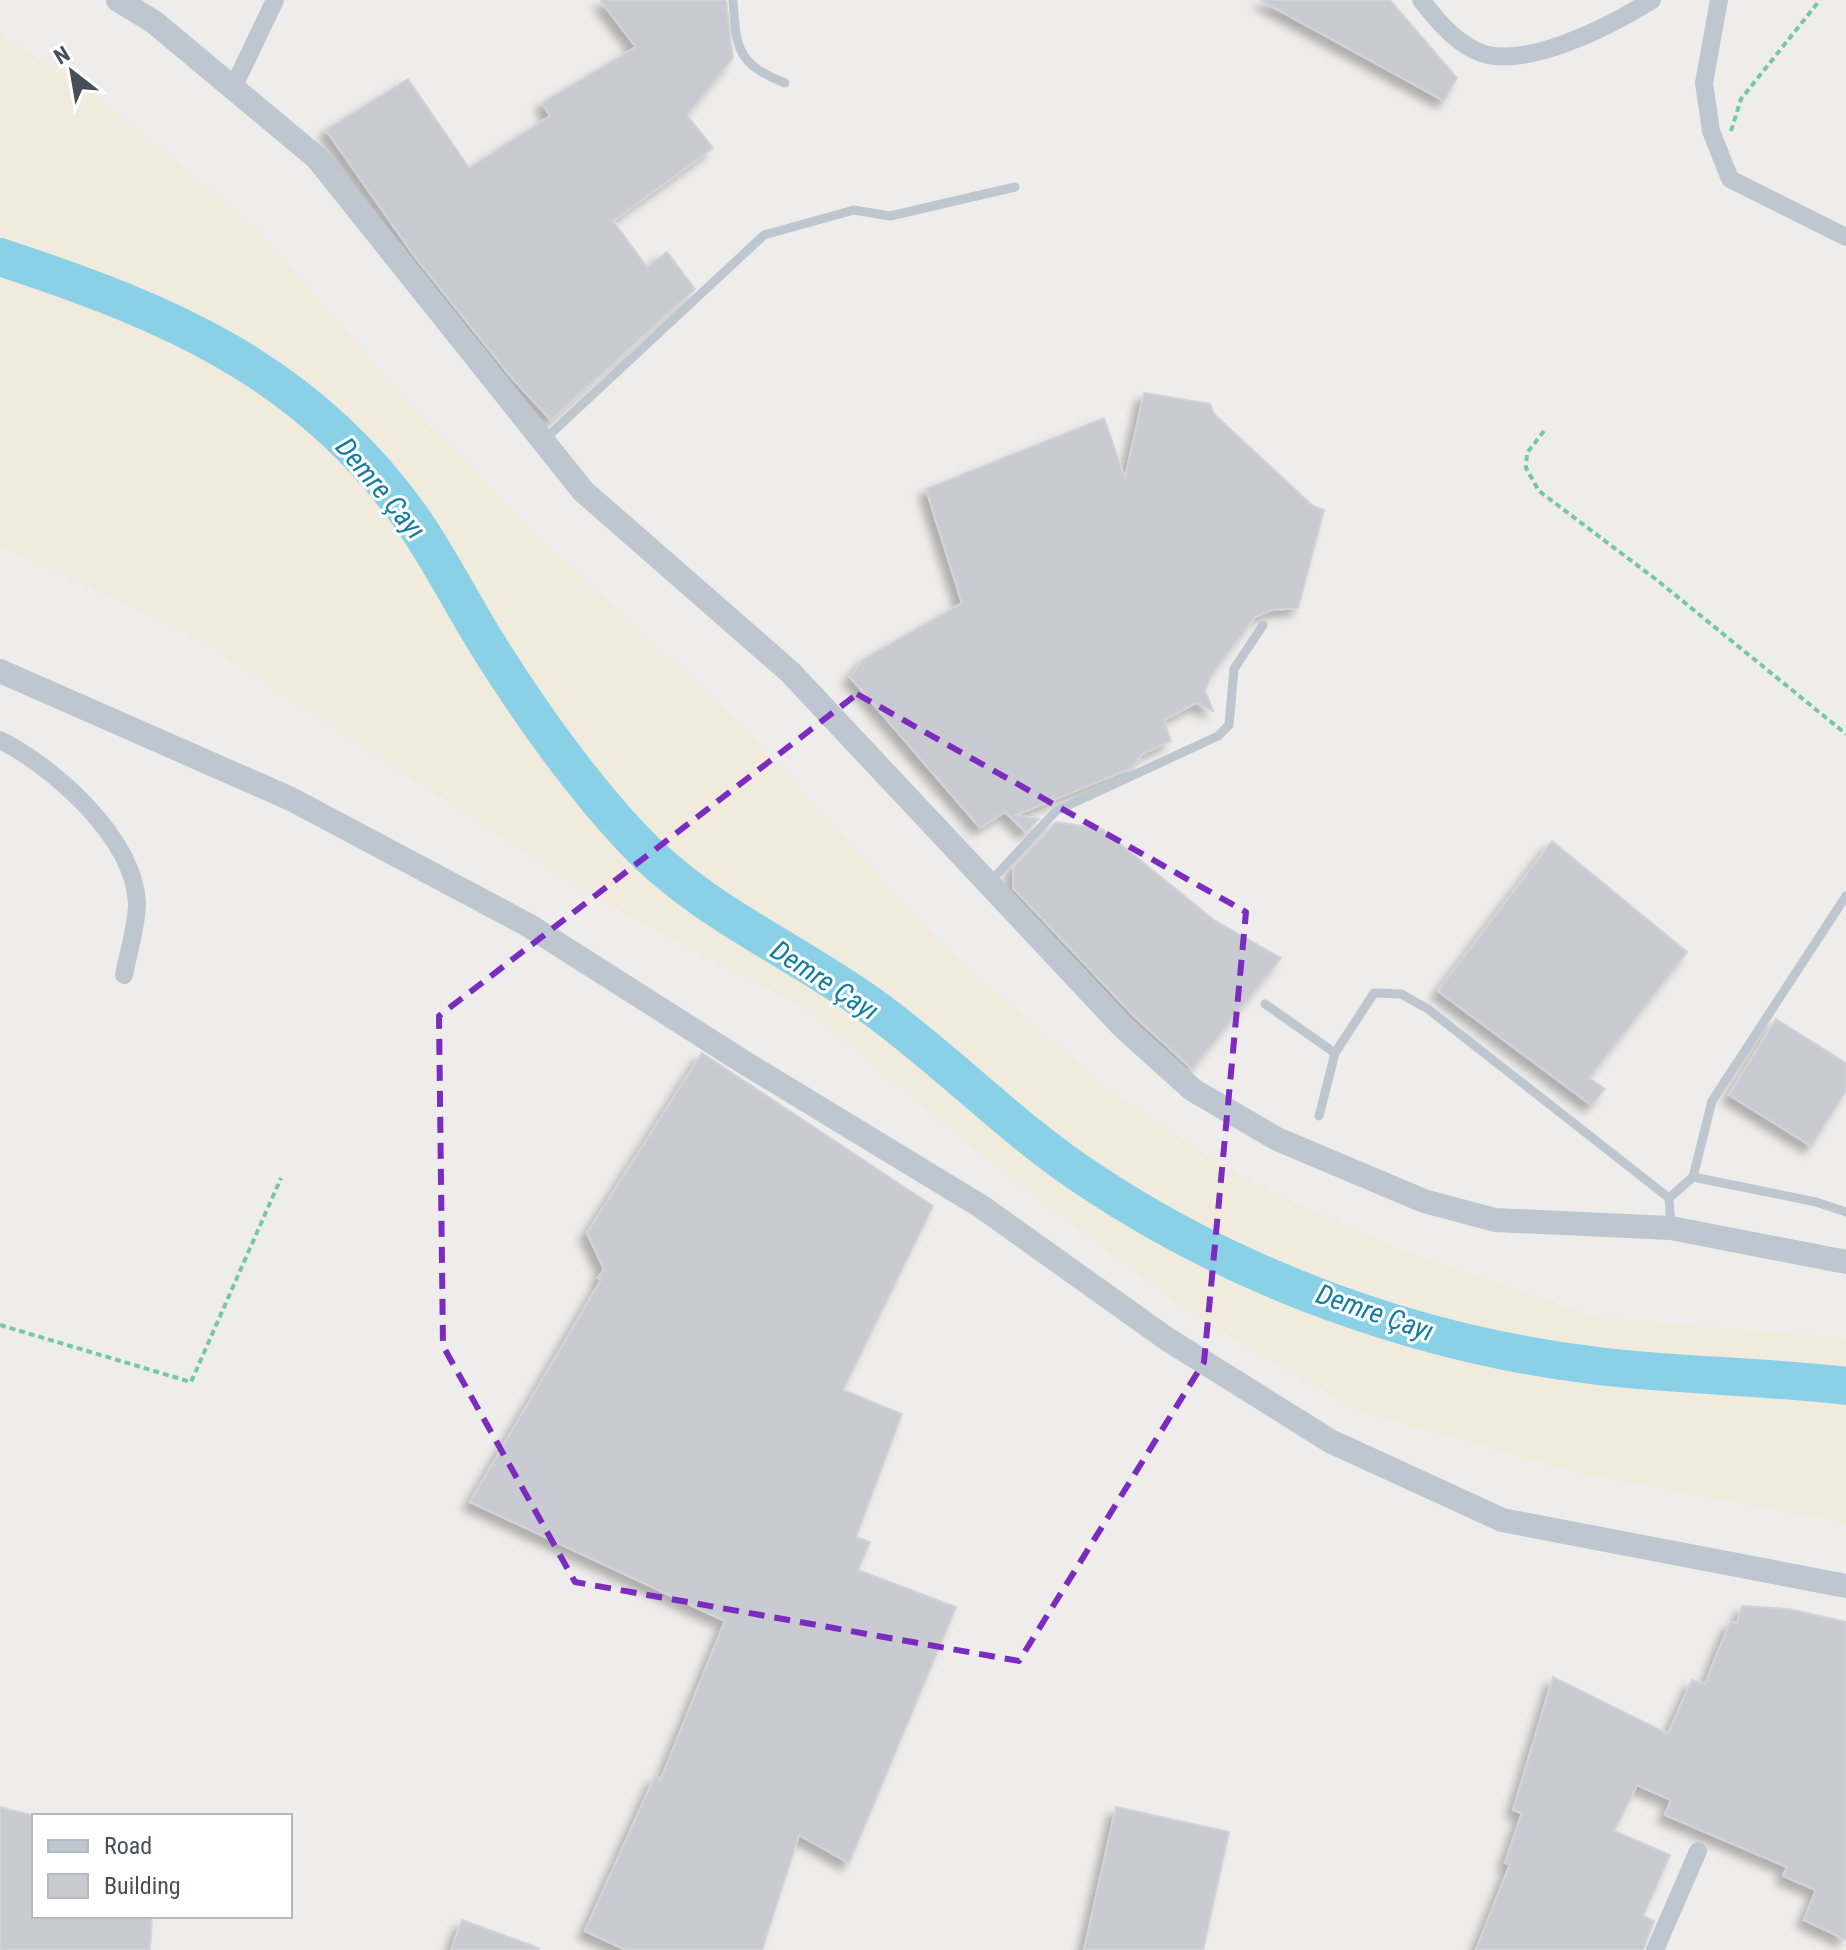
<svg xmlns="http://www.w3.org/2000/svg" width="1846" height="1950" viewBox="0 0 1846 1950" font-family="'Roboto Condensed',sans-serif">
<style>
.sand{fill:#f1ebdd}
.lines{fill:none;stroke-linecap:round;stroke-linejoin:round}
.river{stroke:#8ad1e8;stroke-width:38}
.building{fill:#cacbd2;stroke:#d1d3d8;stroke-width:2;filter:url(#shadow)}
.path{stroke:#75c9a2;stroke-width:4;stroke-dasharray:6 4;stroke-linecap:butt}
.service{stroke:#bec6cf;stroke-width:9}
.minor{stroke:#bec6cf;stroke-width:18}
.tertiary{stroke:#bec6cf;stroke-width:24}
.marked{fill:none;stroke:#7b2cbf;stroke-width:6;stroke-dasharray:16 10;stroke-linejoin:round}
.labels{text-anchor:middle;stroke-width:6;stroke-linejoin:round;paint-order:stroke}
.water-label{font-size:28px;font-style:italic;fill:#117ea1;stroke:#fff}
</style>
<defs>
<filter id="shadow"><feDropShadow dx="-7" dy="7" stdDeviation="4" flood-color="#0004"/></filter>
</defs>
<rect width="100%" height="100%" fill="#efedec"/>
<!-- sand -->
<path class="sand" d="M 0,36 L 75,79 L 255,227 L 407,402 L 542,540 L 744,728 L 945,948 L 1105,1087 L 1246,1180 L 1397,1248 L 1598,1317 L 1846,1338 L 1846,1524 L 1576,1473 L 1359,1412 L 1196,1317 L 992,1163 L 807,1010 L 593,897 L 195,637 L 0,546 Z"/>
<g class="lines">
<!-- river -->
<path class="river" d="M 0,257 C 167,312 307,370 412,519 C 442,562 465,610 494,655 C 534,718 579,781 630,836 C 698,910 789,947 870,1005 C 947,1060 1011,1129 1091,1181 C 1240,1280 1420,1345 1598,1366 C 1680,1376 1763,1376 1846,1386"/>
</g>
<!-- building -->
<path class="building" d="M 600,0 L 726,0 L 733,58 L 687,115 L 713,148 L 613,221 L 647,267 L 667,252 L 695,289 L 551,420 L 512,378 L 415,257 L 326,130 L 408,79 L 469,168 L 550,116 L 542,103 L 636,47 Z
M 1260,0 L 1390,0 L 1457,78 L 1444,101 Z
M 1144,393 L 1210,404 L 1214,414 L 1313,506 L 1324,510 L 1298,608 L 1272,610 L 1255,617 L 1212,674 L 1205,690 L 1213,711 L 1196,703 L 1164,720 L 1171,741 L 1142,754 L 1132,768 L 1016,815 L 1039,819 L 1026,832 L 1005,812 L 980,828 L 850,677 L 864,659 L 962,603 L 926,489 L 1104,418 L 1125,478 Z
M 1056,822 L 1102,829 L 1214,920 L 1281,958 L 1192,1069 L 1134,1016 L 1013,888 L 1013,868 Z
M 1552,841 L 1687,952 L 1589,1078 L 1605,1089 L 1591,1105 L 1438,991 Z
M 1776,1019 L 1846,1063 L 1846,1091 L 1811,1146 L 1729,1095 Z
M 702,1053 L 933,1206 L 843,1390 L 902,1414 L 856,1537 L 870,1542 L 858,1570 L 956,1607 L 849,1863 L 799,1835 L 762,1950 L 626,1950 L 585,1931 L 655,1776 L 661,1779 L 725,1621 L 470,1502 L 601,1280 L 598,1278 L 604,1269 L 587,1233 Z
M 1742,1606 L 1789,1609 L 1846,1622 L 1846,1940 L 1804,1920 L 1816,1890 L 1783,1876 L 1787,1867 L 1665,1815 L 1671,1800 L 1637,1785 L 1614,1831 L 1670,1855 L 1643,1916 L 1654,1921 L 1643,1950 L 1476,1950 L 1510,1864 L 1505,1863 L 1522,1813 L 1513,1810 L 1553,1677 L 1668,1734 L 1692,1680 L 1705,1684 L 1730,1622 L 1737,1623 Z
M 0,1807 L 34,1816 L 34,1916 L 152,1916 L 150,1950 L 0,1950 Z
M 1116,1807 L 1229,1832 L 1203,1950 L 1084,1950 Z
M 462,1920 L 539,1948 L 538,1950 L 451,1950 Z"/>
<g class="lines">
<!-- path -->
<path class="path" d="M 1731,131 L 1741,99 L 1820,0
M 1544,431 L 1527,453 L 1526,468 L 1539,491 L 1658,581 L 1846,734
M 0,1325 L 191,1382 L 281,1178"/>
<!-- service -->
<path class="service" d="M 733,0 C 736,49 737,64 785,83
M 545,439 L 764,235 L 854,210 L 890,216 L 1015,187
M 989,883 L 1056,811 L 1218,736 L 1229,725 L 1234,669 L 1263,625
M 1265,1004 L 1335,1053
M 1319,1116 L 1335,1053 L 1374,993 L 1401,994 L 1428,1009 L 1669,1198
M 1693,1177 L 1712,1101 L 1846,896
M 1671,1226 L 1669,1198 L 1693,1177 L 1816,1202 L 1846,1212"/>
<!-- minor -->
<path class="minor" d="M 1421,0 C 1437,20 1451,38 1474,50 C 1520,74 1612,25 1652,0
M 1719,0 L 1704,83 L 1711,131 L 1730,179 L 1846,237
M 233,88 L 275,0
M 0,740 C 54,767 134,838 137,903 C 137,926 128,953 124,975
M 1655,1950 L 1698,1851"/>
<!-- tertiary -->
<path class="tertiary" d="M 118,0 L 154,22 L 317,158 L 583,491 L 790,672 L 1123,1027 L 1193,1090 L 1277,1139 L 1424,1201 L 1495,1220 L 1671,1228 L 1846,1262
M 0,671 L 291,799 L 528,925 L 745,1063 L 982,1207 L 1167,1339 L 1330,1441 L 1502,1520 L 1846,1586"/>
</g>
<!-- marked area -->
<path class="marked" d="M 857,694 L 1246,912 L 1204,1362 L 1019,1661 L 575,1582 L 443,1346 L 439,1016 Z"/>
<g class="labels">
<!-- water labels -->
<g class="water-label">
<text transform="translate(381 488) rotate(50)" y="10">Demre Çayı</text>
<text transform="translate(825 980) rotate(33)" y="10">Demre Çayı</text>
<text transform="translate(1375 1312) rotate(19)" y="10">Demre Çayı</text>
</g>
</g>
<!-- legend -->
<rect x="32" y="1814" width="260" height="104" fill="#ffffff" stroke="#b5b9bd" stroke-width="2"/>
<rect x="48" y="1840" width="40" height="12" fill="#bec6cf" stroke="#b5b9bd" stroke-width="2"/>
<text x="104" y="1854" font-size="24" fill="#464f59">Road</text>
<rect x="48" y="1874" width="40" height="24" fill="#cacbd2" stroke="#b5b9bd" stroke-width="2"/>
<text x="104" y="1894" font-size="24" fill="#464f59">Building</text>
<!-- north arrow -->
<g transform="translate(72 72) rotate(329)" stroke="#ffffff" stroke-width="6" paint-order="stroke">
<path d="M0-6L14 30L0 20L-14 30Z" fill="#464f59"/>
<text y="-12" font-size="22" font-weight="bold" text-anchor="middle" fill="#464f59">N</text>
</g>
</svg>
